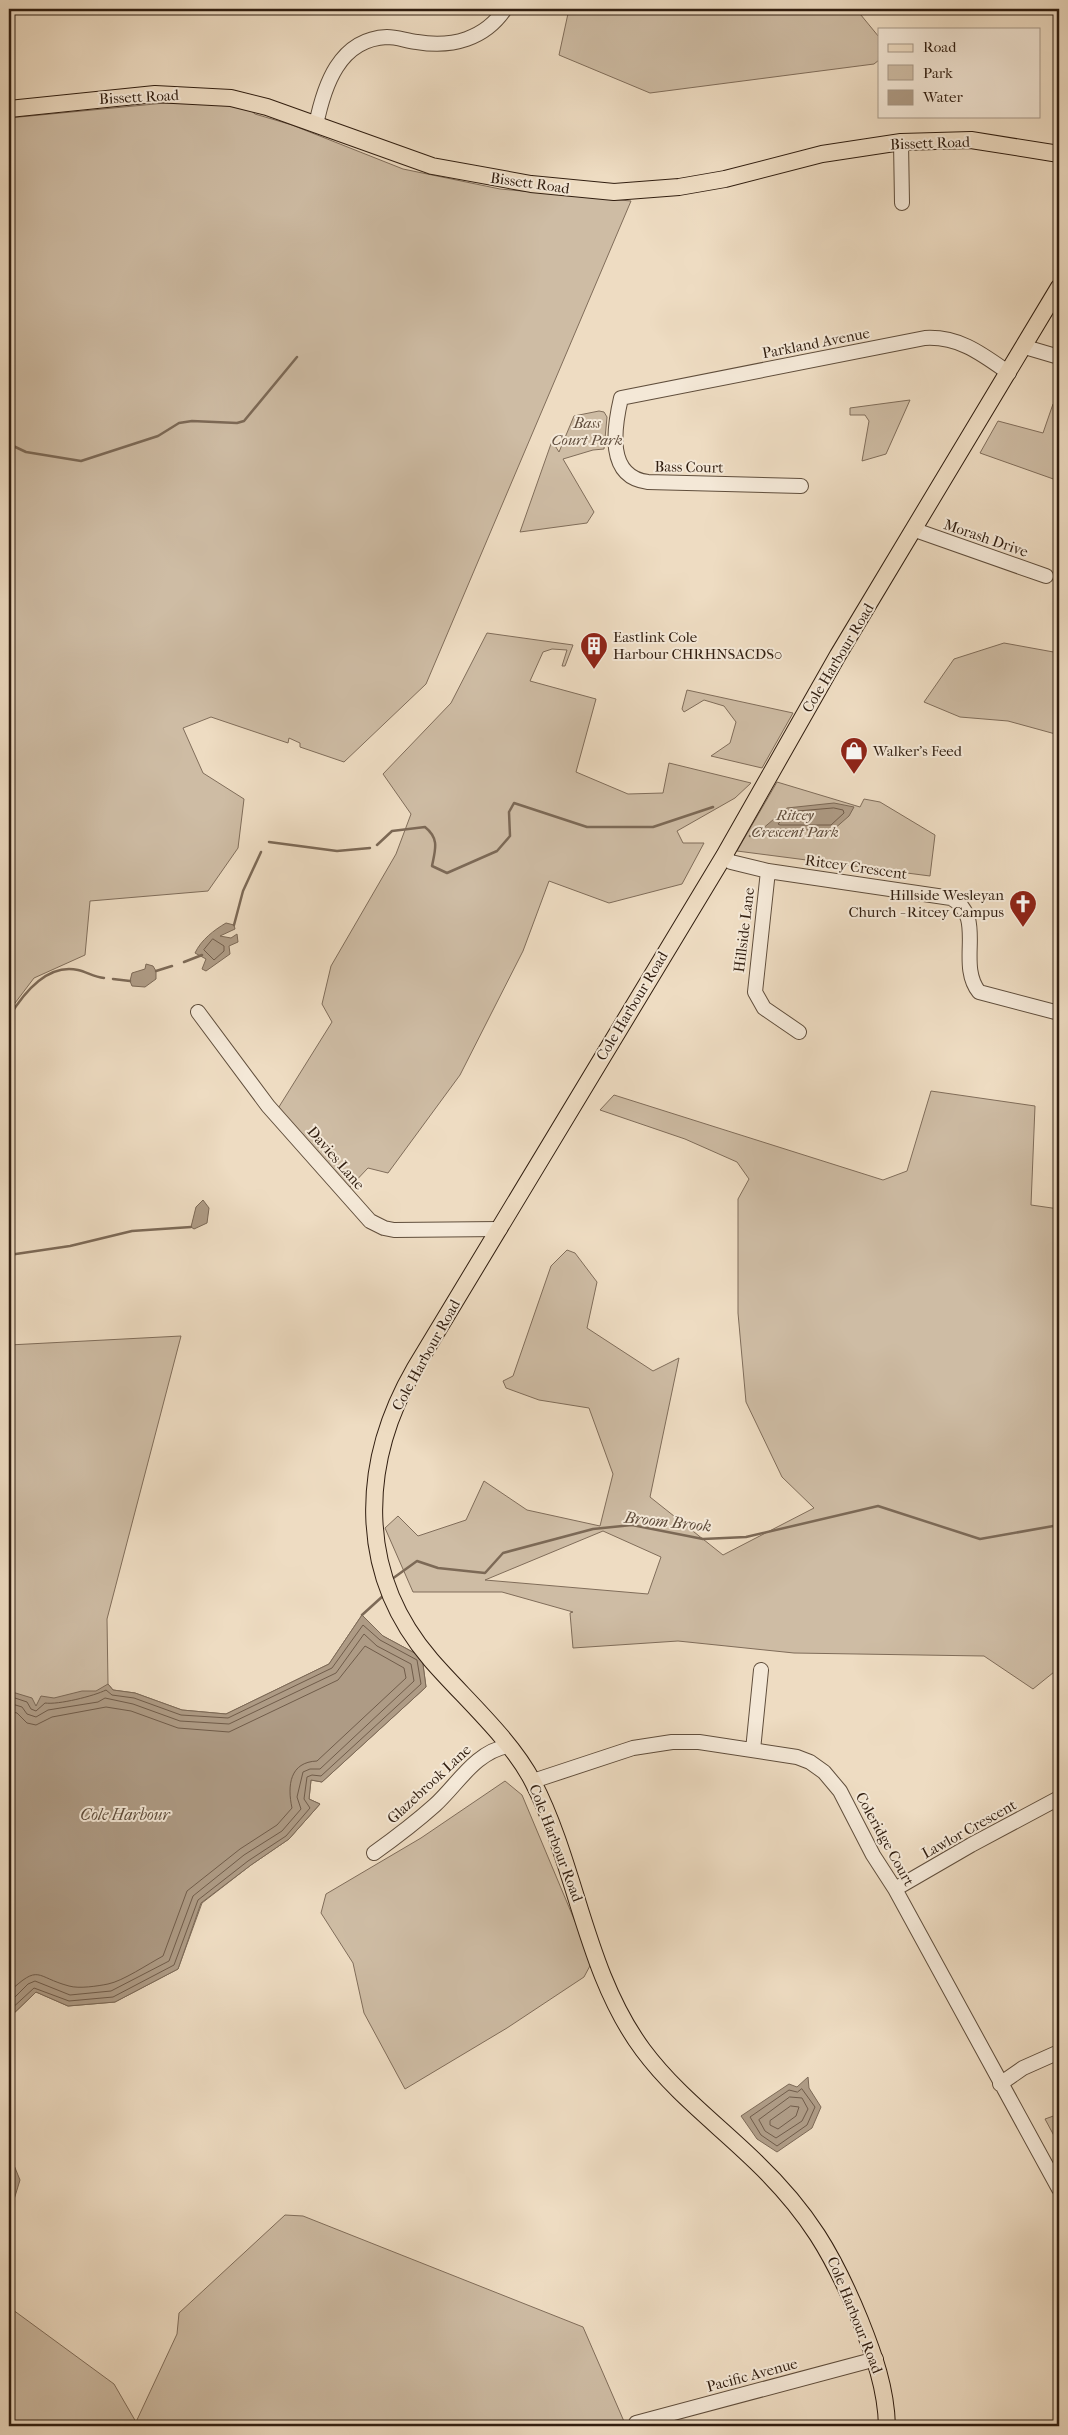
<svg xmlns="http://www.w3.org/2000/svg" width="1068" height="2435" viewBox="0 0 1068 2435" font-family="'IM FELL French Canon',serif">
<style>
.green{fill:#cebca4;stroke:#806d5a;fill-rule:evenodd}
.water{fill:#ae9b85;stroke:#7c6956}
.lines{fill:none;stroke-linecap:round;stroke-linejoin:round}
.shore{stroke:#705c4a;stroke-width:1}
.stream{stroke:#7c6956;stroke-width:2.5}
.minor-casing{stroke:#604e3c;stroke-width:16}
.major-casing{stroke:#311e10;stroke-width:18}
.minor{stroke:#f4e8d7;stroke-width:14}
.major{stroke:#eedcc2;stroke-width:16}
.labels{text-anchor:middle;stroke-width:4;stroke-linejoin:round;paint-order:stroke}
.street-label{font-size:15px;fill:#311e10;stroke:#f4e8d7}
.park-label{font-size:15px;font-style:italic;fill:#604d3c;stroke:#f4e8d7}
.poi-label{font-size:15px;fill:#311e10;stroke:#f4e8d7;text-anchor:start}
.water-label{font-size:16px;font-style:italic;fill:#5d4a39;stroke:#f4e8d7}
</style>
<rect width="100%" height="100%" fill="#eedcc2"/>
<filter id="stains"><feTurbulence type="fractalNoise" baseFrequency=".004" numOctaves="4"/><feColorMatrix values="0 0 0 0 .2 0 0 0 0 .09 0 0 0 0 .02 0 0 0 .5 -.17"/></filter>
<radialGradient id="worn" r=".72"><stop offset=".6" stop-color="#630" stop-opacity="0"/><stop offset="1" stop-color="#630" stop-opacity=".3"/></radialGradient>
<!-- green -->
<path class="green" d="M 569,9 L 856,9 L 879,37 L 879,60 L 874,64 L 650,93 L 559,55 Z
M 165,103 L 242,103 L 255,114 L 292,125 L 403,169 L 500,189 L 631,201 L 426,684 L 344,762 L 300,747 L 300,743 L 289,738 L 288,743 L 211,717 L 183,728 L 203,773 L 244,799 L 238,848 L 208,891 L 90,901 L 85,955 L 34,978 L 9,1011 L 9,118 Z
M 910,400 L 886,454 L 862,461 L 869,421 L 865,415 L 850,415 L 850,408 Z
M 1053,404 L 1059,407 L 1059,481 L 980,453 L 998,421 L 1043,433 Z
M 599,411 L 604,412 L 607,417 L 604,449 L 593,450 L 563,459 L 594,512 L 587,523 L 520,532 L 552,441 L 559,452 L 574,416 Z
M 487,633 L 573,645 L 565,666 L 562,666 L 567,650 L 552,649 L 543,652 L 530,681 L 596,699 L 576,772 L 628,794 L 663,793 L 669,763 L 751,783 L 735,798 L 677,831 L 683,843 L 704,843 L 682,884 L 609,903 L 549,881 L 523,951 L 460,1075 L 388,1173 L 368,1168 L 349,1188 L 277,1110 L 332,1022 L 322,1004 L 331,966 L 396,854 L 411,814 L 383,774 L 451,703 Z
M 1004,643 L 1059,653 L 1059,735 L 1008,721 L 960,717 L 924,702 L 954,659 Z
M 687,690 L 793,713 L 762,768 L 711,756 L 730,743 L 736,722 L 724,706 L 704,700 L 684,712 L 682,709 Z
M 777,782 L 860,807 L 864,799 L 880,802 L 935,835 L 930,876 L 737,851 Z
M 931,1091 L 1035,1106 L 1031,1205 L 1059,1209 L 1059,1668 L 1033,1689 L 984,1656 L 794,1653 L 678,1641 L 573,1648 L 570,1613 L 573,1612 L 502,1592 L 413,1592 L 385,1528 L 398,1516 L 418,1536 L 466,1520 L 484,1481 L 527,1510 L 600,1526 L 613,1474 L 589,1408 L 539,1400 L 506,1388 L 503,1381 L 513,1376 L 551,1266 L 567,1250 L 575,1253 L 597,1282 L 587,1328 L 653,1371 L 679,1358 L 650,1497 L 723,1555 L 814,1508 L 782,1477 L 746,1402 L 738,1313 L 738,1199 L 749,1179 L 737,1162 L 685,1139 L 600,1110 L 614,1095 L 883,1180 L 907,1171 ZM 603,1531 L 661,1557 L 648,1594 L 485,1580 Z
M 181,1336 L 107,1619 L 108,1684 L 113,1690 L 135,1693 L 182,1710 L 226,1714 L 329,1664 L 362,1615 L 383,1636 L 422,1657 L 426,1687 L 322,1782 L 311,1780 L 309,1799 L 320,1804 L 289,1839 L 251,1865 L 202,1903 L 178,1969 L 115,2002 L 68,2006 L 36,1992 L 9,2018 L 9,1345 Z
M 505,1781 L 522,1795 L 592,1962 L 584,1977 L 507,2028 L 405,2089 L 364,2013 L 353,1963 L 321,1913 L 326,1894 L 421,1838 Z
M 1059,2114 L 1059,2145 L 1045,2119 Z
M 285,2215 L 303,2216 L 583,2327 L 626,2426 L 9,2426 L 9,2307 L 114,2384 L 136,2422 L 177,2334 L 179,2313 Z"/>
<!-- water -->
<path class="water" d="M 834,803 L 854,807 L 849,816 L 833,830 L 761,830 L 787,808 Z
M 226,923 L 234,925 L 235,929 L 220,936 L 231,938 L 237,934 L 238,942 L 229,946 L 230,954 L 206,971 L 202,969 L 206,959 L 195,953 C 201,940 214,930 226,923 Z
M 146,964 L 153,966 L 156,971 L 156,979 L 145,987 L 132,986 L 130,981 L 132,973 L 145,969 Z
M 203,1200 L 209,1208 L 207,1223 L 194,1229 L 191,1227 L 196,1207 Z
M 362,1615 L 383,1636 L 422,1657 L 426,1687 L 322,1782 L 311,1780 L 309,1799 L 320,1804 L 289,1839 L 251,1865 L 201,1903 L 178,1969 L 115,2002 L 68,2006 L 36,1992 L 9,2018 L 9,1691 L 32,1698 L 36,1706 L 41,1696 L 54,1698 L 82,1691 L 96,1691 L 108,1684 L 113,1690 L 135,1693 L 182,1710 L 226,1714 L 329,1664 Z
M 808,2077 L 809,2088 L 821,2107 L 812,2128 L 777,2152 L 757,2139 L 741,2116 L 789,2084 L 797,2087 Z
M 9,2153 L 20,2180 L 9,2216 Z"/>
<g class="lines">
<!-- shore -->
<path class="shore" d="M 834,808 L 843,810 L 844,813 L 831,825 L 780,825 L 778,824 L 789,812 Z
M 213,939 L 224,946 L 224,951 L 214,960 L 204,950 Z
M 9,1696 L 27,1702 L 31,1709 L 36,1711 L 45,1703 C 58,1705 94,1696 106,1690 L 112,1695 L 134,1698 L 181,1715 L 228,1718 L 332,1668 L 363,1625 L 380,1640 L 417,1660 L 421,1684 L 321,1776 L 312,1775 L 307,1777 L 304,1799 L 310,1808 L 286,1836 L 248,1861 L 198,1900 L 174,1965 L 113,1997 L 69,2001 L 34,1988 L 9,2011
M 9,1703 L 22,1707 L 27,1714 L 36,1717 L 48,1710 L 98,1702 L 105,1698 L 133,1704 L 180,1721 L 229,1724 L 336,1673 L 364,1634 L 377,1646 L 411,1664 L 414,1681 L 320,1769 L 310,1769 L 303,1772 L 297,1797 L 301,1809 L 282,1831 L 244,1855 L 193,1896 L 169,1961 L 111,1991 L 70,1995 L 35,1981 L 28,1984 L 9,2003
M 9,1711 L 17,1713 L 27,1723 L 36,1725 L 52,1717 L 106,1707 L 131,1711 L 178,1728 L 229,1732 L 338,1680 L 365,1646 L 404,1668 L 406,1678 L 317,1761 C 290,1762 287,1785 292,1808 L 277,1825 L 240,1849 L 187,1891 L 163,1956 C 148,1964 123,1981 108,1984 C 98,1986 79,1989 69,1986 C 35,1977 40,1963 9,1992
M 802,2089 L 815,2107 L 807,2125 L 777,2146 L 761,2135 L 750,2117 L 789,2090 L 797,2092 Z
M 790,2097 L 802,2098 L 808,2109 L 802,2121 L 776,2138 L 765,2131 L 759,2120 Z
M 791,2106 L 799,2107 L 796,2116 L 778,2129 L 770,2125 L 770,2121 Z"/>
<!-- stream -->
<path class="stream" d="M 9,444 L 26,452 L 81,461 L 158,436 L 179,423 L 192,421 L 237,423 L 244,421 L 297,357
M 750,836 L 761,830
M 269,842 L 337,851 L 370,848
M 377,845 L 392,831 L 425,827 C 440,839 435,850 432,866 L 447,873 L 497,851 L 510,836 L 509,812 L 514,803 L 587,827 L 653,827 L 713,807
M 234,925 L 243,891 L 261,852
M 184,962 L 202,955
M 156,971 L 172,966
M 113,979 L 130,981
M 9,1017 C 23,994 47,963 78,970 C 87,972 94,977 104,978
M 9,1255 L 70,1246 L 132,1231 L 191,1227
M 392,1579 L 417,1561 L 438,1568 L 485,1573 L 503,1553 L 593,1529 L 632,1525 L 703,1539 L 746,1537 L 878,1506 L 980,1539 L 1059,1525
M 362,1615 L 384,1595"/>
<defs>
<path id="minor" d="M 316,125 C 324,86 339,39 387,37 C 397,37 407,41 417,42 C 452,48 485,39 505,9
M 901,142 L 902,203
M 1025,347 L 1059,357
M 801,486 L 648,482 C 606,477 614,428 621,398 L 925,338 C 959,336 982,354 1009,373
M 915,530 L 1046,576
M 724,856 L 731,862 L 768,871 L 951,898 C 987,917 956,963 979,992 L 1059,1013
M 768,871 L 755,992 L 764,1008 L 799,1032
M 198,1012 L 268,1106 L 370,1221 L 384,1228 L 394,1230 L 500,1229
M 753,1750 L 761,1670
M 533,1781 L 633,1748 L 672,1742 L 699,1742 L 797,1757 L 810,1762 L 824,1772 L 840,1791 L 873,1855 L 895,1889 L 1059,2189
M 374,1853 C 395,1838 416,1822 435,1805 C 458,1784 475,1752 508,1746
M 895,1889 L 971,1845 L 1059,1798
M 1000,2084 L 1023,2068 L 1059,2052
M 636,2423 L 876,2359"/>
<path id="major" d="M 9,109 L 155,94 L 231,98 L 267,107 L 432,166 L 531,184 L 614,192 L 679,187 L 725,179 L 822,154 L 901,142 L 971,140 L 1059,154
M 887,2426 C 886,2388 874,2355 860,2320 C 833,2254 808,2212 756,2162 C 717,2124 675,2093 643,2050 C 585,1972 577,1867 533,1782 C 511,1739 463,1697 431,1660 C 356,1573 360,1463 415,1368 L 724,856 L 838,655 L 1059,287"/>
</defs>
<!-- minor casing -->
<use href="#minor" class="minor-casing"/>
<!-- major casing -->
<use href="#major" class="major-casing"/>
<!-- minor -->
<use href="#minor" class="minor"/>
<!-- major -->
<use href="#major" class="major"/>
</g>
<!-- icons -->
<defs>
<symbol id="building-pin" viewBox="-11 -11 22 30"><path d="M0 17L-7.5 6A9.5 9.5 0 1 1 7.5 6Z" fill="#8f2418" stroke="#f4e8d7"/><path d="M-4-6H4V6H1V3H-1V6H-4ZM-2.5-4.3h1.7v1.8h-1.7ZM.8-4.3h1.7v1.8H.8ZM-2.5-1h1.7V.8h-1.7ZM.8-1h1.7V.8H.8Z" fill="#fff"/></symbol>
<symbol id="shop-pin" viewBox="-11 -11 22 30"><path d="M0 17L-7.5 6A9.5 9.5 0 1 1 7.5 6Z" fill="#8f2418" stroke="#f4e8d7"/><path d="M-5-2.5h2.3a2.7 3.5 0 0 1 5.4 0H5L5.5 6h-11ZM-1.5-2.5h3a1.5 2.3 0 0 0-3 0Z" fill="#fff"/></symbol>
<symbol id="church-pin" viewBox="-11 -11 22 30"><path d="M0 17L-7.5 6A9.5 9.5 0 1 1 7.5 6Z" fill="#8f2418" stroke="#f4e8d7"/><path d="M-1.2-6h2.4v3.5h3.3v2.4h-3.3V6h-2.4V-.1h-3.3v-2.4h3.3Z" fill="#fff"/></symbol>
</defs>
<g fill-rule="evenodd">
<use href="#building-pin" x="578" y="630" width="32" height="43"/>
<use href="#shop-pin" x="838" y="735" width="32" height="43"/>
<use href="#church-pin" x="1007" y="888" width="32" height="43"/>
</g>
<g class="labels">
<!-- street labels -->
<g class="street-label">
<text transform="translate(139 97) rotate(-3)" y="5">Bissett Road</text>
<text transform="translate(930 143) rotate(-2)" y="5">Bissett Road</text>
<text transform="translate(530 183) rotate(8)" y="5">Bissett Road</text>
<text transform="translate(816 343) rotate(-11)" y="5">Parkland Avenue</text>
<text transform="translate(689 467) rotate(1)" y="5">Bass Court</text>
<text transform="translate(986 538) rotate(19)" y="5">Morash Drive</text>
<text transform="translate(838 658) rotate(-59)" y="5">Cole Harbour Road</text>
<text transform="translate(856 867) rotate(8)" y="5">Ritcey Crescent</text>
<text transform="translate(744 930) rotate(-83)" y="5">Hillside Lane</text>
<text transform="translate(632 1006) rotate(-59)" y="5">Cole Harbour Road</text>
<text transform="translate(336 1158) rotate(49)" y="5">Davies Lane</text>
<text transform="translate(426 1355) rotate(-61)" y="5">Cole Harbour Road</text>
<text transform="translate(429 1784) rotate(-43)" y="5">Glazebrook Lane</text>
<text transform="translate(969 1829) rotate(-29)" y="5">Lawlor Crescent</text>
<text transform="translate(885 1839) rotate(61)" y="5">Coleridge Court</text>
<text transform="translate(556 1843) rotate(69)" y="5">Cole Harbour Road</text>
<text transform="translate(855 2315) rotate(68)" y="5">Cole Harbour Road</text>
<text transform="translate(752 2375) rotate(-15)" y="5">Pacific Avenue</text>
</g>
<!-- park labels -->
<g class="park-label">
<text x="587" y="428">Bass<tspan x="587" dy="17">Court Park</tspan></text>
<text x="795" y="820">Ritcey<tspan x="795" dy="17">Crescent Park</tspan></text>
</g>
<!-- poi labels -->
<g class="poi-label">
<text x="613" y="642">Eastlink Cole<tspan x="613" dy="17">Harbour CHRHNSACDS0</tspan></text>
<text x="873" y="756">Walker's Feed</text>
<text x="1004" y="900" text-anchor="end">Hillside Wesleyan<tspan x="1004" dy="17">Church - Ritcey Campus</tspan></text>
</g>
<!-- water labels -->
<g class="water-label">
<text transform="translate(668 1521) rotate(6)" y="6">Broom Brook</text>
<text x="125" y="1820">Cole Harbour</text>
</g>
</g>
<!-- margin -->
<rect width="1068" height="2435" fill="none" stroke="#eedcc2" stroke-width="30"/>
<rect x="10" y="10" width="1048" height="2415" fill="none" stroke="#311e10" stroke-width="2.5"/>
<rect x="15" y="15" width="1038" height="2405" fill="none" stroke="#311e10"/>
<!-- legend -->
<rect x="878" y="28" width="162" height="90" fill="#f4e8d7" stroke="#a69787"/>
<rect x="888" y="44" width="25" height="8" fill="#eedcc2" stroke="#a69787"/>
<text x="923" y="52" font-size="15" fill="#311e10">Road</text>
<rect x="888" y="65" width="25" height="15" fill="#cebca4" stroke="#a69787"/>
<text x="923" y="78" font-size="15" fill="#311e10">Park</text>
<rect x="888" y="90" width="25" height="15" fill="#ae9b85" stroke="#a69787"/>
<text x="923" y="102" font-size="15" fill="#311e10">Water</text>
<rect width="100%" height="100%" filter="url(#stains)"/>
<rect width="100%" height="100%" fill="url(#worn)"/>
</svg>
